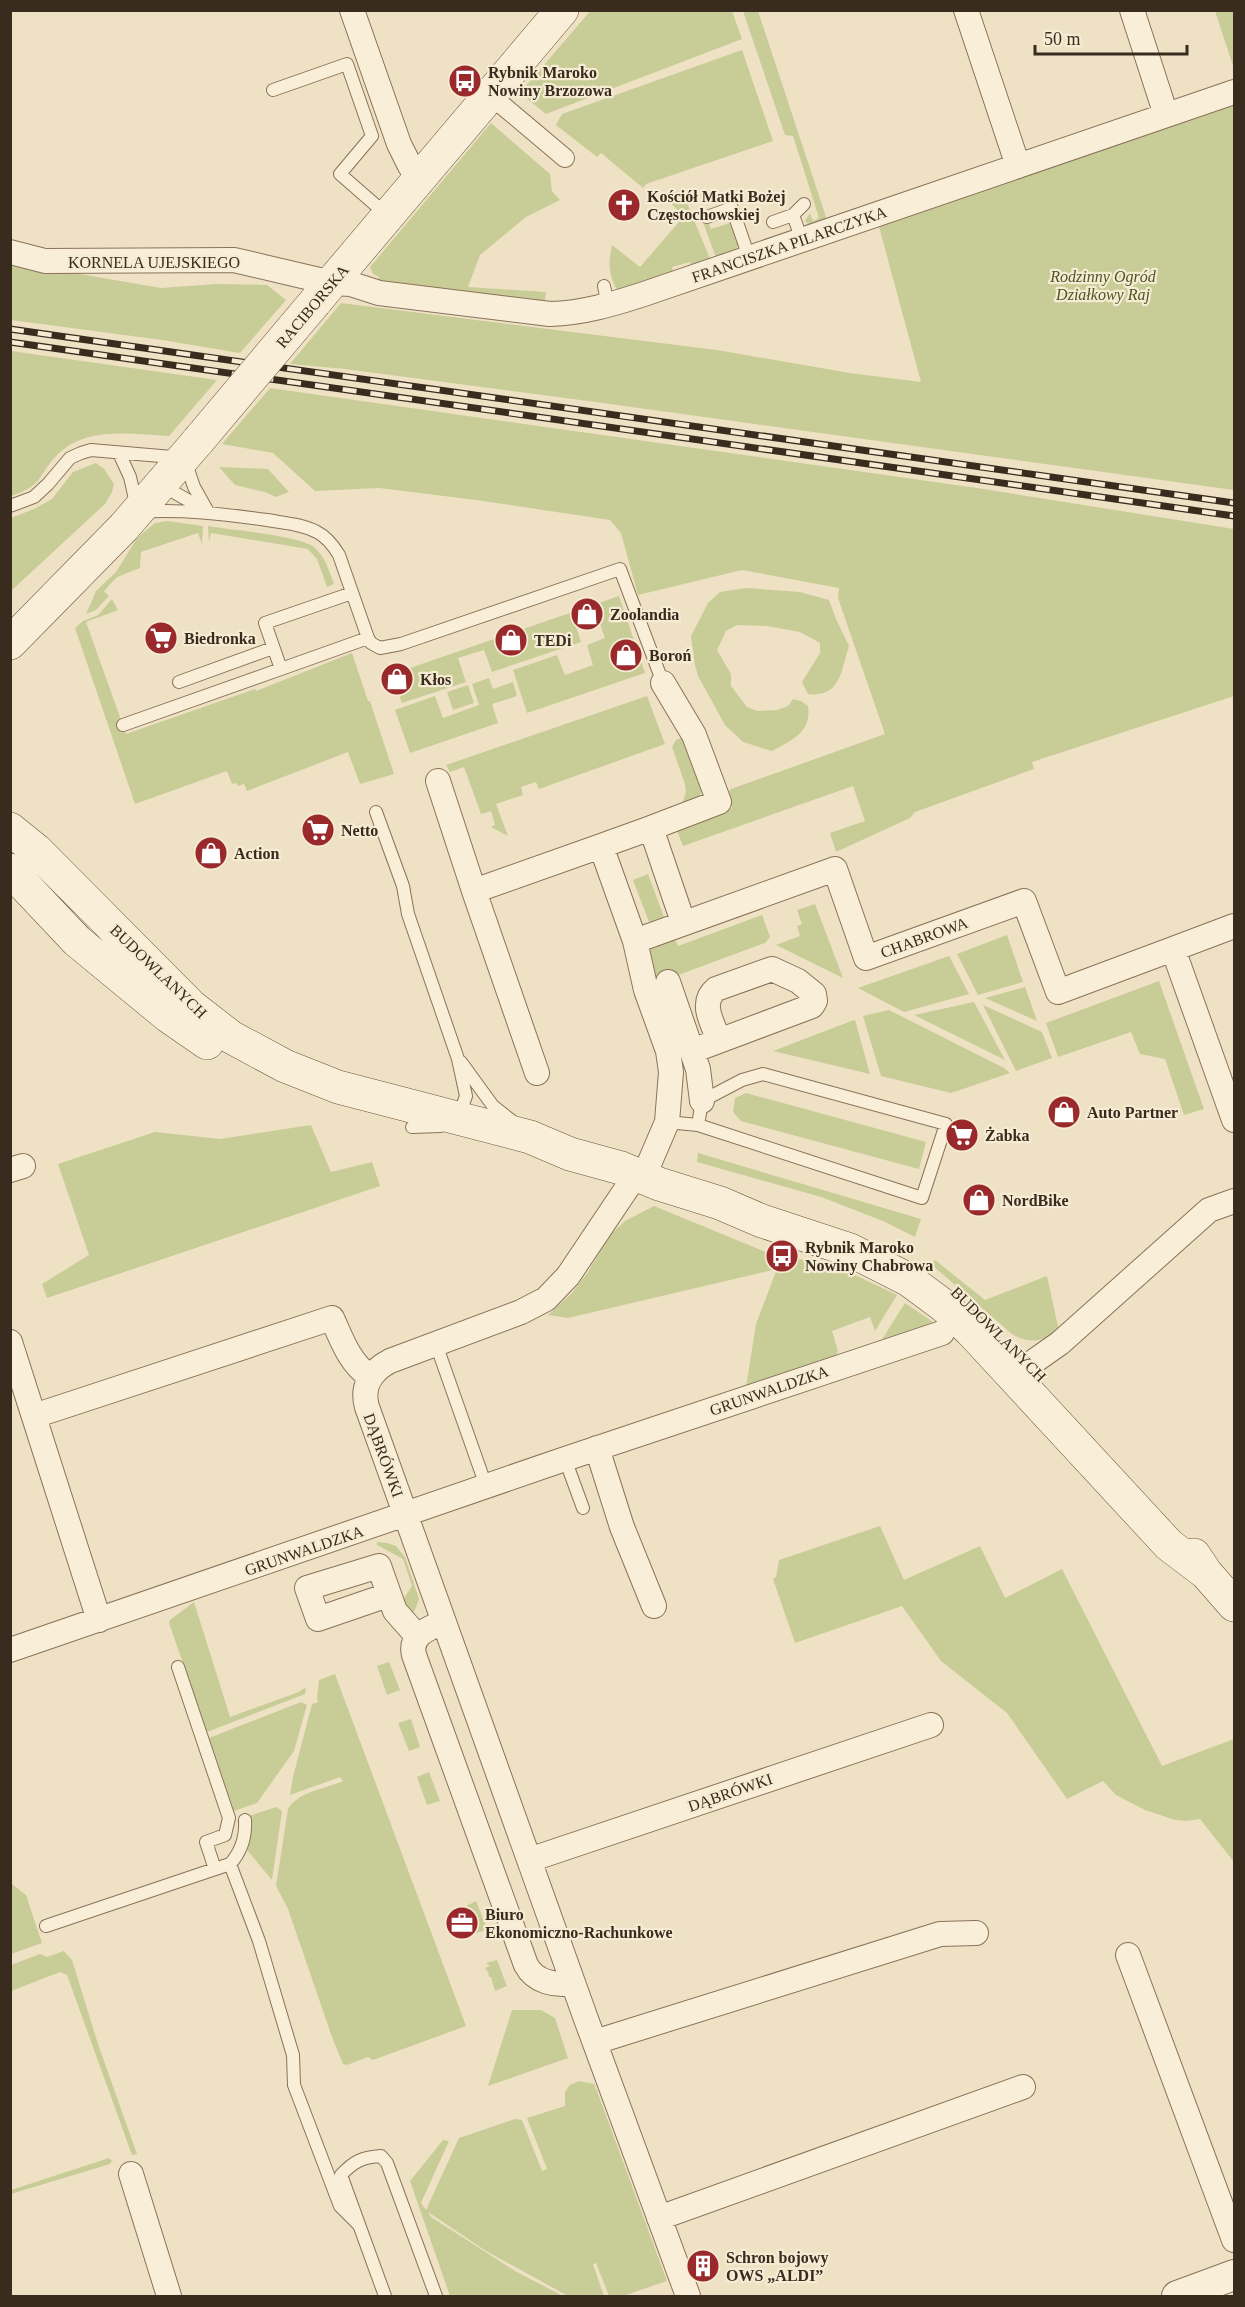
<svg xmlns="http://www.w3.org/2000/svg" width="1245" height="2307" viewBox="0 0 1245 2307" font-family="'Times New Roman',serif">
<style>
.green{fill:#c8cd97}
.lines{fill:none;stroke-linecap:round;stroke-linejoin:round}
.service-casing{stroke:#8a725a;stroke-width:14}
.pedestrian-casing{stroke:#8a725a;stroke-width:20}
.minor-casing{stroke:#8a725a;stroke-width:26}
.tertiary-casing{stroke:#8a725a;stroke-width:32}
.secondary-casing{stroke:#6b533d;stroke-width:34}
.service{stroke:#f9eed7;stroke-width:12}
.pedestrian{stroke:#f9eed7;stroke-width:18}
.minor{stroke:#f9eed7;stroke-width:24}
.tertiary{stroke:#f9eed7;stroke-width:30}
.secondary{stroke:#f9eed7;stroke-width:33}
.rail-casing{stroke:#392b1e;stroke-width:7}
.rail{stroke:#f6ebd3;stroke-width:4.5;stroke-dasharray:14;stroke-linecap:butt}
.secondary-bridge-casing{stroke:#6b533d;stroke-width:34;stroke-linecap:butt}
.secondary-bridge{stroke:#f9eed7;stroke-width:33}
.labels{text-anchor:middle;stroke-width:4.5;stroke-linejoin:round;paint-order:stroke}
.poi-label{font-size:16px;font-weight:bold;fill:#392b1e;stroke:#f6ebd3;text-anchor:start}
.street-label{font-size:16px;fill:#392b1e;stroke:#f6ebd3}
.park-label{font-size:16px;font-style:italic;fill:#4b5624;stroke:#f6ebd3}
</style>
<rect width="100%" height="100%" fill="#efe1c4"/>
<!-- green -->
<path class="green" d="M 591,10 L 732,11 L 742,39 L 546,114 L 520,93 Z
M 743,11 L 758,11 L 827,220 L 810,226 L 805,221 L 810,213 L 813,221 L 819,218 L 793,136 L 785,135 Z
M 1215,11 L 1234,11 L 1234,69 Z
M 742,50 L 773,141 L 646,184 L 643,188 L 601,153 L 597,157 L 556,125 L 562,114 Z
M 1234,102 L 1234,490 L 588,401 L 345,369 L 290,364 L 341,303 L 717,350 L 850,373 L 921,382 L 878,223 Z
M 491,123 L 550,174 L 552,191 L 560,200 L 526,217 L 480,255 L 468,287 L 546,292 L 544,308 L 377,283 L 379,277 L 373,274 L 370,267 Z
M 682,191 L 711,261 L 693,270 L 690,262 L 672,267 L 674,275 L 620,294 C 608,277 608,264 612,245 L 640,267 L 684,216 L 662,195 Z
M 708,221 L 711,229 L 730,223 L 739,245 L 734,253 L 719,258 L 715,255 L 703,222 Z
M 10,262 L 161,288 L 217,284 L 267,285 L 286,300 L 240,353 L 162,340 L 11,320 Z
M 11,351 L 217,380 L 169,436 C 131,434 87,426 58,454 C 37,475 45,485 11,496 Z
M 270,388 L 977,488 L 1234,529 L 1234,696 L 1032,762 L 1034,769 L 915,812 L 910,818 L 836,852 L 830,833 L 865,821 L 853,786 L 683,846 L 676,828 L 732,808 L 727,793 L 731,789 L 885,734 L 838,598 L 839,588 L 742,570 L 638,595 L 621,533 L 610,520 L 476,500 L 379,488 L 315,491 L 273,453 L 222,444 Z
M 96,463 L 104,469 L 114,484 L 112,492 L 105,504 L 11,591 L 11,518 L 34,509 L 52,499 L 73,472 Z
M 219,467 L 268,469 L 289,492 L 276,497 L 265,492 L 235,485 Z
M 167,521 L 203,526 L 202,544 L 198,533 L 141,552 L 140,568 L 117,577 L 104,591 L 109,596 L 96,610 L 86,614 L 96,591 L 116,572 L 137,538 L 155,523 Z
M 208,526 C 231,530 297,535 314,547 C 325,556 329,571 334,584 L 327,587 L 317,559 L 308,549 L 211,533 L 209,542 Z
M 746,588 L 800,592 L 829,600 L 836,619 L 849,646 C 841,670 841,698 808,694 L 802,682 L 820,653 L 820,643 L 800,632 L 767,626 L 737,625 L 726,631 L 717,650 L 731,674 L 731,686 L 747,707 L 757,711 L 777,710 L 788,706 L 793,699 L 801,701 L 808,706 C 812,732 792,740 772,751 L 743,742 L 725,725 L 698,676 L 695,665 L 691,636 L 708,603 L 720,592 Z
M 619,596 L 645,673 L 527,713 L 513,670 L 557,655 L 565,675 L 593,665 L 587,645 L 605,638 L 597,616 L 575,624 L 581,642 L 492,672 L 484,650 L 458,658 L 466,682 L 402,703 L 398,692 L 390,694 L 384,677 Z
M 112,599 L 118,610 L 86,622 L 126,734 L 255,689 L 256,691 L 352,653 L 368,701 L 370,701 L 394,774 L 360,784 L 348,752 L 247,791 L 244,784 L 238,786 L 236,783 L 232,784 L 227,771 L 135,804 L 75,628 L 83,621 L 98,615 Z
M 489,678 L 493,689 L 513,682 L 517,696 L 492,704 L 498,723 L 410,753 L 395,710 L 435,696 L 443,718 L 479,705 L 472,684 Z
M 468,685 L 474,703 L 453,710 L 447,692 Z
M 647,696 L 665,744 L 539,789 L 536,782 L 521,787 L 523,795 L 496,804 L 508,836 L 491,827 L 495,825 L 491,811 L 481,814 L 464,767 L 450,772 L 446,765 Z
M 685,736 L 703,789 L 700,795 L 681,807 L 686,792 L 685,784 L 672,747 L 676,740 Z
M 648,874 L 664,917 L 649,922 L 633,880 Z
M 815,904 L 843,978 L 776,945 L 800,936 L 797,926 L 802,924 L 797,910 Z
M 762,915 L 770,937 L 765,943 L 654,984 C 645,960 642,940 675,940 L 678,946 Z
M 1007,935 L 1023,982 L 978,995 L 957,954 Z
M 949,956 L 969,994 L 904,1012 L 858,988 Z
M 1159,981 L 1204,1109 L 1184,1115 L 1165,1059 L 1140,1054 L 1131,1032 L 1058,1057 L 1046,1023 Z
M 1025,987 L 1037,1021 L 985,998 Z
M 974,1002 L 1005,1060 L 914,1015 Z
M 983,1005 L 1042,1032 L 1052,1058 L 1016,1071 Z
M 889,1010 L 1004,1068 L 1010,1073 L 951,1093 L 881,1076 L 863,1016 Z
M 855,1020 L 870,1074 L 773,1051 L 854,1020 Z
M 746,1093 L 926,1142 L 919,1169 L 741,1121 L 733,1112 L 735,1098 Z
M 311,1125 L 331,1172 L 372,1162 L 380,1186 L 47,1298 L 42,1284 L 89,1255 L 58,1164 L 155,1132 L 220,1139 Z
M 698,1153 L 921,1219 L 915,1237 L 883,1221 L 821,1197 L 697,1162 Z
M 654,1206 L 766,1252 L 838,1267 L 897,1295 L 875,1331 L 870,1317 L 832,1331 L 838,1351 L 834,1360 L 746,1387 L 756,1324 L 777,1269 L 568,1318 L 548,1315 L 572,1293 L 588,1272 L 610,1235 L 625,1221 Z
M 935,1260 L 985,1300 L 1047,1276 L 1059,1331 C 1042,1341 1030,1345 1012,1334 L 932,1265 L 932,1262 Z
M 905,1303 L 936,1324 L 881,1341 Z
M 880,1526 L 904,1580 L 980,1546 L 1005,1598 L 1062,1569 L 1162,1766 L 1234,1739 L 1234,1862 L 1200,1819 L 1187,1821 L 1175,1820 L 1145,1810 L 1116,1795 L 1103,1781 L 1067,1799 L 1007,1713 L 941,1661 L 902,1606 L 795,1643 L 773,1579 L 776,1577 L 779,1560 Z
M 377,1542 L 387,1543 L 396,1546 L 405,1557 L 419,1599 L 412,1618 L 402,1601 L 412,1586 L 403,1559 L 377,1545 Z
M 194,1602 L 230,1717 L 299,1692 L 306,1687 L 305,1694 L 207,1732 L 169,1623 L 170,1620 Z
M 389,1662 L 400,1690 L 387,1695 L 377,1666 Z
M 335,1674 L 466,2026 L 373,2060 L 368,2057 L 347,2065 L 343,2064 L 332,2037 L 288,1909 L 276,1886 L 288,1809 C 299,1791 325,1789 343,1781 L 340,1777 L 290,1795 L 293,1777 L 312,1704 L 318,1702 L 317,1698 L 319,1680 Z
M 301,1702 L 307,1705 L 294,1751 L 257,1803 L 234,1811 L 209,1738 Z
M 411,1719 L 420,1747 L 409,1751 L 398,1723 Z
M 429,1772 L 440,1801 L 427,1805 L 417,1777 Z
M 276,1807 L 282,1811 L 272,1880 L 242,1844 L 244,1843 L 237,1820 Z
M 10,1878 L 12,1884 L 26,1895 L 42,1943 L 11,1954 Z
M 476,1901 L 487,1929 L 475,1934 L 464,1907 Z
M 64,1951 L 72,1960 L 98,2044 L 137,2154 L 132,2155 L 67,1975 L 60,1972 L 11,1991 L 11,1965 L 40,1954 L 47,1957 Z
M 497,1960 L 507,1986 L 495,1991 L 491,1977 L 489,1977 L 488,1972 L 485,1968 L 490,1966 L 486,1963 Z
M 512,2010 L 541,2010 L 555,2018 L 568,2058 L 488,2086 Z
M 579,2081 L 594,2084 L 597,2091 L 667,2281 L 623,2296 L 609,2296 L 596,2263 L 593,2264 L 604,2296 L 568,2296 L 486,2251 L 428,2212 L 431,2217 L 515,2271 L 563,2296 L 450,2296 L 410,2181 L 443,2140 L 449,2141 L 421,2203 L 426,2210 L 459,2138 L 515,2119 L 522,2120 L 542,2171 L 547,2169 L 527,2118 L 565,2106 L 565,2092 L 570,2085 Z
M 109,2158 L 112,2161 L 110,2164 L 11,2194 L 11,2190 Z"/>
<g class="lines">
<defs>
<path id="service" d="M 273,90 L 347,64 L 372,136 L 340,174 L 387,215
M 793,215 L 802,240
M 707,217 L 732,208 L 749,257
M 773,222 L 793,215 L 804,204
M 604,286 L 608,306
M 119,453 L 130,477 L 138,512 C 182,509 223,514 267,520 C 284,523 302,524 317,532 C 327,537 333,545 339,555 L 368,638 L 371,643 L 380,648 L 401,644 L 620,569 L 663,683
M 163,486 L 205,510
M 10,506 L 34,497 L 48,484 L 70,458 L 81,453 L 91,450 L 184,458 L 194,487 L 208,512
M 352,593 L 265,623 L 281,669 L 368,638
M 179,682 L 273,648
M 123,725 L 281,669
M 376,812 L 403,886 L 408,914 L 458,1059 L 466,1096 L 462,1107 L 455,1113
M 461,1062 L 493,1106 L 512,1121
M 667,1122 L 698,1125 L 922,1198 L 946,1124 L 763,1074 L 742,1080 L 702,1101 L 698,1125
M 412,1127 L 441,1126
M 436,1344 L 486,1486
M 565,1459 L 583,1508
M 178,1667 L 229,1818 L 225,1835 L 206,1842 L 215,1869
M 230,1864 L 259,1941 L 293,2055 L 294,2085 L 340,2206 L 358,2224
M 46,1926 L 230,1864 C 241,1852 246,1837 245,1820
M 385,2296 L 341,2175 C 354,2161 363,2157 381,2156 L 387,2163 L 436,2296"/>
<path id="pedestrian" d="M 502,105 L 565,158"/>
<path id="minor" d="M 352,10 L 399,144 L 410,166 L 420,178
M 966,10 L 1018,166
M 1132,10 L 1166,115
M 10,252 L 45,261 L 234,260 L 332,283 L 351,284 L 379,293 L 550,314 C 584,313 613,304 644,294 L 1234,92
M 663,683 L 694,735 L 719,802 L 651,828 L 683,922
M 438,781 L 474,891 L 601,846
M 474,891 L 537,1073
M 635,941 L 601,846 L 651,828
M 1173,949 L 1234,926
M 668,982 L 698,1069 L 702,1101
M 692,1051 L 812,1006 L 815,1001 L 814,994 L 798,981 L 772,969 L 716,989 C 699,1003 713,1024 719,1040
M 10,1170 L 23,1166
M 10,1342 L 99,1620
M 1013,1376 L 1060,1343 L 1209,1210 L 1234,1201
M 34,1416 L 332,1318 C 342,1340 349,1362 370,1377
M 597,1448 L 622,1527 L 654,1606
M 388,1595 L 318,1619 L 307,1588 L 379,1566 L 395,1611 L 417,1636
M 444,1622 C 429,1628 409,1635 414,1655 L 526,1965 C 535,1982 555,1986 573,1983
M 10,1650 L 565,1459 L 942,1333
M 529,1860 L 931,1725
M 1128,1955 L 1234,2240
M 595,2042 L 940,1934 L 976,1933
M 131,2174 L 169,2296
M 659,2218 L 1023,2087
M 688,2296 L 586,2019 L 367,1407 C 361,1386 371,1371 390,1361 L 521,1312 L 546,1299 L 568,1276 L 627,1188 L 649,1164 L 667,1122 L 671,1072 L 668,1051 L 646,990 L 635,941 L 835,869 L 866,958 L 1024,901 L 1058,992 L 1173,949 L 1234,1120"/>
<path id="tertiary" d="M 1177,2296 L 1234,2275"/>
<path id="secondary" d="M 315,302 L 562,10
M 10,643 L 124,527 L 198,441
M 10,829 L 36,850 L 191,1006 L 231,1037 L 285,1066 L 338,1087 L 530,1137 L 570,1154 L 621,1168 L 659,1184 L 720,1203 L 762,1221 L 850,1250 L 909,1280 L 944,1306 L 971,1331 L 1169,1545 L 1206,1573
M 10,870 L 77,941 L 168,1016 L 207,1043
M 1194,1555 L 1206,1573 L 1234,1605"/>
</defs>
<!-- service casing -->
<use href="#service" class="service-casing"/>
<!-- pedestrian casing -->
<use href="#pedestrian" class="pedestrian-casing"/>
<!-- minor casing -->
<use href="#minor" class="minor-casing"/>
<!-- tertiary casing -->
<use href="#tertiary" class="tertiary-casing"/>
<!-- secondary casing -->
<use href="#secondary" class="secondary-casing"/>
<!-- service -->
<use href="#service" class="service"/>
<!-- pedestrian -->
<use href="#pedestrian" class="pedestrian"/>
<!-- minor -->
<use href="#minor" class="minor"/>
<!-- tertiary -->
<use href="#tertiary" class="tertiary"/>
<!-- secondary -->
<use href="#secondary" class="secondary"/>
<defs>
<path id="rail" d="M 10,329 L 1234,503
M 10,342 L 1234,516"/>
</defs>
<!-- rail casing -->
<use href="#rail" class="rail-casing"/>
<!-- rail -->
<use href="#rail" class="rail"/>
<defs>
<path id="secondary-bridge" d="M 198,441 L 315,302"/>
</defs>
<!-- secondary-bridge casing -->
<use href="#secondary-bridge" class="secondary-bridge-casing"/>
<!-- secondary-bridge -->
<use href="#secondary-bridge" class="secondary-bridge"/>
</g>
<!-- icons -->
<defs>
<symbol id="bus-disc" viewBox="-11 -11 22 22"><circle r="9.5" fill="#9a292c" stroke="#f6ebd3"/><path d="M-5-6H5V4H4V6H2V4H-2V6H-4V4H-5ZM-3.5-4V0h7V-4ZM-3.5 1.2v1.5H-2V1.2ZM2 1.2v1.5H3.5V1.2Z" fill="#fff"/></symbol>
<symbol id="church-disc" viewBox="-11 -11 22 22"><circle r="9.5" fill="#9a292c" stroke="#f6ebd3"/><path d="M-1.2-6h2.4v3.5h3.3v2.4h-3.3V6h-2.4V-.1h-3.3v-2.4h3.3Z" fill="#fff"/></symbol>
<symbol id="shop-disc" viewBox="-11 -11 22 22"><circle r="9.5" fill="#9a292c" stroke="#f6ebd3"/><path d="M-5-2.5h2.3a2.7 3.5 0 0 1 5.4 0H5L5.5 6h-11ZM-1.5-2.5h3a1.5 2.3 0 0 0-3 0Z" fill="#fff"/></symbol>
<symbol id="supermarket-disc" viewBox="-11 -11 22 22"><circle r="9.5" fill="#9a292c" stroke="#f6ebd3"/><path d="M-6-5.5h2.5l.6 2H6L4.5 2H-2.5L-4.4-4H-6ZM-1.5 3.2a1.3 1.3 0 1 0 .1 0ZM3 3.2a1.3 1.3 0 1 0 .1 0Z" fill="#fff"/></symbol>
<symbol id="office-disc" viewBox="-11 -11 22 22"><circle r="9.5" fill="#9a292c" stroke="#f6ebd3"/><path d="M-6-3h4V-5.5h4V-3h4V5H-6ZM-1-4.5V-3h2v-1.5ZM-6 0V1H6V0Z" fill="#fff"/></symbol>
<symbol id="building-disc" viewBox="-11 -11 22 22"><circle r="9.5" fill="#9a292c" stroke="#f6ebd3"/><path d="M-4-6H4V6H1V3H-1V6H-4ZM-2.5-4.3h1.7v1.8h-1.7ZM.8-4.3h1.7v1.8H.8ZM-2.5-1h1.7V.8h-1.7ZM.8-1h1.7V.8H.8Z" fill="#fff"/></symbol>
</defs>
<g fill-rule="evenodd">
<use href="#bus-disc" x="446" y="62" width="38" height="38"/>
<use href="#church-disc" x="605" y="186" width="38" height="38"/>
<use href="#shop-disc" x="568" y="595" width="38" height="38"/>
<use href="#supermarket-disc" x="142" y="619" width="38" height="38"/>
<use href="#shop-disc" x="492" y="621" width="38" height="38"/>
<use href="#shop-disc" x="607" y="636" width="38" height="38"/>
<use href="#shop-disc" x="378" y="660" width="38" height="38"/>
<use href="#supermarket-disc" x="299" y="811" width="38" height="38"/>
<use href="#shop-disc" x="192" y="834" width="38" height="38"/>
<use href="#shop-disc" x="1045" y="1093" width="38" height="38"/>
<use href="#supermarket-disc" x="943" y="1116" width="38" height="38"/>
<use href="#shop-disc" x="960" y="1181" width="38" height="38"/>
<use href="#bus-disc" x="763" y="1237" width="38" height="38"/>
<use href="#office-disc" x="443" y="1904" width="38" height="38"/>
<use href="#building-disc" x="684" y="2247" width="38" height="38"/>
</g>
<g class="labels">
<!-- poi labels -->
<g class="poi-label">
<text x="488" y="78">Rybnik Maroko<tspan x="488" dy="18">Nowiny Brzozowa</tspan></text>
<text x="647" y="202">Kościół Matki Bożej<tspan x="647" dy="18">Częstochowskiej</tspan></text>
<text x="610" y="620">Zoolandia</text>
<text x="184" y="644">Biedronka</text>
<text x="534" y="646">TEDi</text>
<text x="649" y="661">Boroń</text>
<text x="420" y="685">Kłos</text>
<text x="341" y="836">Netto</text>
<text x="234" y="859">Action</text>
<text x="1087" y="1118">Auto Partner</text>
<text x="985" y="1141">Żabka</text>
<text x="1002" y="1206">NordBike</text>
<text x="805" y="1253">Rybnik Maroko<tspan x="805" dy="18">Nowiny Chabrowa</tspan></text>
<text x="485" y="1920">Biuro<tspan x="485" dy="18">Ekonomiczno-Rachunkowe</tspan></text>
<text x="726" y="2263">Schron bojowy<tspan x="726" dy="18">OWS „ALDI”</tspan></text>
</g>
<!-- street labels -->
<g class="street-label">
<text transform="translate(789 244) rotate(-19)" y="6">FRANCISZKA PILARCZYKA</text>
<text x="154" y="268">KORNELA UJEJSKIEGO</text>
<text transform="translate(312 306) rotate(-50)" y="6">RACIBORSKA</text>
<text transform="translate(924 937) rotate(-20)" y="6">CHABROWA</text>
<text transform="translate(159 971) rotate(44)" y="6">BUDOWLANYCH</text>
<text transform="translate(999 1334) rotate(45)" y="6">BUDOWLANYCH</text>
<text transform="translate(769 1390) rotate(-19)" y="6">GRUNWALDZKA</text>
<text transform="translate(384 1455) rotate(70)" y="6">DĄBRÓWKI</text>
<text transform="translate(304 1550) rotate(-19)" y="6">GRUNWALDZKA</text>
<text transform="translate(730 1792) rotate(-19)" y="6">DĄBRÓWKI</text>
</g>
<!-- park labels -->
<g class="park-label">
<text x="1103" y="282">Rodzinny Ogród<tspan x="1103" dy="18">Działkowy Raj</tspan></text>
</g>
</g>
<!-- border -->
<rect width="1245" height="2307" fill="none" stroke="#392b1e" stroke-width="24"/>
<!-- scale -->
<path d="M1035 45v9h152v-9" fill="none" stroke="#392b1e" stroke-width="3"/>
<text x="1044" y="45" font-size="18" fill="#392b1e" stroke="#f6ebd3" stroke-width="4.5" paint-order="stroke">50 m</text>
</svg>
